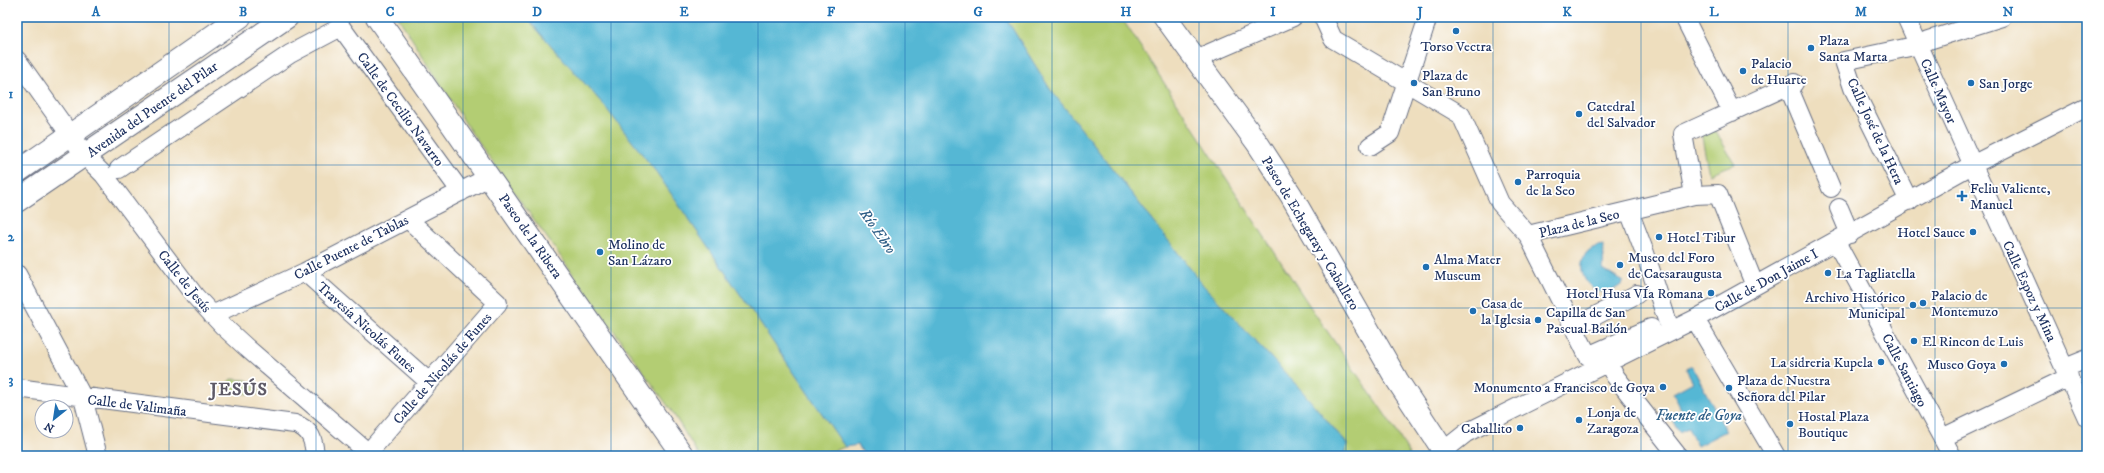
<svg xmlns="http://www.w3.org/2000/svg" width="2104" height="473" viewBox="0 0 2104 473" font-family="'IM FELL DW Pica',serif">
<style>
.green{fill:#b3cd73;stroke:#677e68}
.water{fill:#55b7d4;stroke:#387399}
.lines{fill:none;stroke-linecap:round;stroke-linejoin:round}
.street-casing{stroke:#656c80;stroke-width:20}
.secondary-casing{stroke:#656c80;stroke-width:24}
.primary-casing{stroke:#656c80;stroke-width:24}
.street{stroke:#fff;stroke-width:18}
.secondary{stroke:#fff;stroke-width:22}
.primary{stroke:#fff;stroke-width:22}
.grid{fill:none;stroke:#1f6fb2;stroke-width:1;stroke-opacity:0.55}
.poi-dot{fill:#1f6fb2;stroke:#fff;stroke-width:1.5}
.labels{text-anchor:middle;stroke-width:3.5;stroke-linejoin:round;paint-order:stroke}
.poi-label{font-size:14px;fill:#1b2f5e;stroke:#fff;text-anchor:start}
.street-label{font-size:14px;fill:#1b2f5e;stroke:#fff}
.water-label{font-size:15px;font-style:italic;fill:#2f5f87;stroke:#fff}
.district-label{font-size:18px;font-weight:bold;letter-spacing:1px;fill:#5e5a67;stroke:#fff}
.neatline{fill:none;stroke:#1f6fb2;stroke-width:1.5}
.grid-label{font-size:13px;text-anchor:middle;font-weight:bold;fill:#1f6fb2}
</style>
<rect width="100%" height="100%" fill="#fff"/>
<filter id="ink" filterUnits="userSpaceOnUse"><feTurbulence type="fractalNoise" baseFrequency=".025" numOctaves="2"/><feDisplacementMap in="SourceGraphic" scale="8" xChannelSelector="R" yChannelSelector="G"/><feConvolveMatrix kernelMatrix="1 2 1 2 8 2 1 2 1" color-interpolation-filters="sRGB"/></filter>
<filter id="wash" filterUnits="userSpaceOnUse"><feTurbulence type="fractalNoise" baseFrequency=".012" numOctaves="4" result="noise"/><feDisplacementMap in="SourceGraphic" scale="16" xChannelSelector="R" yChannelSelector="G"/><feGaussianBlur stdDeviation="0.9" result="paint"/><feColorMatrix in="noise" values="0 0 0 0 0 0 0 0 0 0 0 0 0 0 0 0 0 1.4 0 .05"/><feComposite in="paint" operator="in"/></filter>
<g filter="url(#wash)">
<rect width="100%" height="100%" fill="#eedebe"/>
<!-- green -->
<path class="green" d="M 398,17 L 526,17 L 602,103 L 657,173 L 845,447 L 818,456 L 699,456 L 673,413 L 471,132 Z
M 1005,17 L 1121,17 L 1309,305 L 1395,429 L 1410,456 L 1345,456 L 1347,444 L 1301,390 L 1203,285 L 1050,89 Z
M 1713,127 L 1735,164 L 1709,174 L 1701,132 Z
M 231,379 L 247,380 L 260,392 L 257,395 L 230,392 L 227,389 L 226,384 Z"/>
<!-- water -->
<path class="water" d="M 526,17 L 1005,17 L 1050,89 L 1203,285 L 1301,390 L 1347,444 L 1345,456 L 865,456 L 858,445 L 845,447 L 657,173 L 602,103 Z
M 1604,245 L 1603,270 L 1624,282 C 1589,317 1560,249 1604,245 Z
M 1692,366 L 1726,431 L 1697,446 L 1688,428 L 1679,432 L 1671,417 L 1682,411 L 1673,393 L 1693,382 L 1686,369 Z"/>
</g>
<g filter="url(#ink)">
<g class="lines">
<defs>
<path id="street" d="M 1323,17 L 1333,39 L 1461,115 L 1500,203 L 1528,235 L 1588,356 L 1651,328
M 1684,17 L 1732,112
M 1906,17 L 2087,418
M 1196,59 L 1293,17
M 17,60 L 85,156 L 104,175 L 195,296 L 223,326 L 247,348 L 372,456
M 1788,86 L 1831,188
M 1370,146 L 1390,133 L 1428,17
M 119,169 L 290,54 L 341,27 L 461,192
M 1694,195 L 1683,134 L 1794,83
M 1909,201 L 1853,88 L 1844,61 L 1919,45 L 1929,40 L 2002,17
M 1839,208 L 1850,234
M 1629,211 L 1645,253 L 1667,320
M 1528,235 L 1694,195 L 1718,194 L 1755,286
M 1836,242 L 1952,456
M 305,272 L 429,382
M 17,274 L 83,398 L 98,456
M 212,315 L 305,272 L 489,177
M 1695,319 L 1776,456
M 1574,327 L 1637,294
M 1602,352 L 1615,376 L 1678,456
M 2065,368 L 2087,359
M 17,388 L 295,424 C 311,429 314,441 315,456
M 1942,438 L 2069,377
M 368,453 L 498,303 L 408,219
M 1437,456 L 1466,433 L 1695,319 L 1972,165 L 2087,107"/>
<path id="secondary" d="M 377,17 L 683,456
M 17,172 L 240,17
M 17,201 L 287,17"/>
<path id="primary" d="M 1165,17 L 1258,144 L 1291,195 L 1397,380 L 1447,456"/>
</defs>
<!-- street casing -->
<use href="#street" class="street-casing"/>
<!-- secondary casing -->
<use href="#secondary" class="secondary-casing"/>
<!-- primary casing -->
<use href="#primary" class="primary-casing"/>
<!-- street -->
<use href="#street" class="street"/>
<!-- secondary -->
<use href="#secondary" class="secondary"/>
<!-- primary -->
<use href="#primary" class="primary"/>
</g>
</g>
<!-- grid -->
<path class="grid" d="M 169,17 L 169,456M 316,17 L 316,456M 463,17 L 463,456M 611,17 L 611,456M 758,17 L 758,456M 905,17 L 905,456M 1052,17 L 1052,456M 1199,17 L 1199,456M 1346,17 L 1346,456M 1493,17 L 1493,456M 1641,17 L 1641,456M 1788,17 L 1788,456M 1935,17 L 1935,456M 17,165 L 2087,165M 17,308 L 2087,308"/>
<!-- markers -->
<g class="poi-dot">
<circle cx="1456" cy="31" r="4"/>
<circle cx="1811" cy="48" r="4"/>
<circle cx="1743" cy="71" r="4"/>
<circle cx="1414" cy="83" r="4"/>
<circle cx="1971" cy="83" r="4"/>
<circle cx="1579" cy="114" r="4"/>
<circle cx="1518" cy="182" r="4"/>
<path d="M1960 190h4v4h4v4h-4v4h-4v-4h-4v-4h4z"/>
<circle cx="1973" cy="232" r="4"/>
<circle cx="1659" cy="237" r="4"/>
<circle cx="600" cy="252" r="4"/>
<circle cx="1620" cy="265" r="4"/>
<circle cx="1426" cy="267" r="4"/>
<circle cx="1828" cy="273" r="4"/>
<circle cx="1711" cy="293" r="4"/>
<circle cx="1923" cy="303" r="4"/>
<circle cx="1913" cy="305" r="4"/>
<circle cx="1473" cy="311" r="4"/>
<circle cx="1538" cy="320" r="4"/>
<circle cx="1914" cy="341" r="4"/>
<circle cx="1881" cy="362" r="4"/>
<circle cx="2004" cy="364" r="4"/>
<circle cx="1663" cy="387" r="4"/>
<circle cx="1729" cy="388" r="4"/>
<circle cx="1579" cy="420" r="4"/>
<circle cx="1790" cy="424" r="4"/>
<circle cx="1520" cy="428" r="4"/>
</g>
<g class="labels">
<!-- poi labels -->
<g class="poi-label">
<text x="1819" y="45">Plaza<tspan x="1819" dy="16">Santa Marta</tspan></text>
<text x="1456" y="51" text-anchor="middle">Torso Vectra</text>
<text x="1751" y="68">Palacio<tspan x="1751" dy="16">de Huarte</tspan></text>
<text x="1422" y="80">Plaza de<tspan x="1422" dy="16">San Bruno</tspan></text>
<text x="1979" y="88">San Jorge</text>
<text x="1587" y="111">Catedral<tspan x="1587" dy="16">del Salvador</tspan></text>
<text x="1526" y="179">Parroquia<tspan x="1526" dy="16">de la Seo</tspan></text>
<text x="1970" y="193">Feliu Valiente,<tspan x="1970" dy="16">Manuel</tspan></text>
<text x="1965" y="237" text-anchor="end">Hotel Sauce</text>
<text x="1667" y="242">Hotel Tibur</text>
<text x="608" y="249">Molino de<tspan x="608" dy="16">San Lázaro</tspan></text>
<text x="1628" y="262">Museo del Foro<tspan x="1628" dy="16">de Caesaraugusta</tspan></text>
<text x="1434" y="264">Alma Mater<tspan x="1434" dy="16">Museum</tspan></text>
<text x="1836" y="278">La Tagliatella</text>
<text x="1703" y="298" text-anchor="end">Hotel Husa VÍa Romana</text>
<text x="1931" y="300">Palacio de<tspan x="1931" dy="16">Montemuzo</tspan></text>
<text x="1905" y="302" text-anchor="end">Archivo Histórico<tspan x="1905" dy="16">Municipal</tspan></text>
<text x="1481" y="308">Casa de<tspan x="1481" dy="16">la Iglesia</tspan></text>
<text x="1546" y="317">Capilla de San<tspan x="1546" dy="16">Pascual Bailón</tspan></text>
<text x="1922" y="346">El Rincon de Luis</text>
<text x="1873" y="367" text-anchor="end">La sidreria Kupela</text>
<text x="1996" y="369" text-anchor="end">Museo Goya</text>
<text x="1737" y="385">Plaza de Nuestra<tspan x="1737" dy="16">Señora del Pilar</tspan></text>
<text x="1655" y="392" text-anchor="end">Monumento a Francisco de Goya</text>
<text x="1587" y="417">Lonja de<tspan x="1587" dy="16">Zaragoza</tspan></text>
<text x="1798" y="421">Hostal Plaza<tspan x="1798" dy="16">Boutique</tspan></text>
<text x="1512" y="433" text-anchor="end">Caballito</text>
</g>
<!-- street labels -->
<g class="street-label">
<text transform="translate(1939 91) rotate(66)" y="5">Calle Mayor</text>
<text transform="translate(152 109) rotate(-35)" y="5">Avenida del Puente del Pilar</text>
<text transform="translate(401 109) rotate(54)" y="5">Calle de Cecilio Navarro</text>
<text transform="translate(1876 131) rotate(65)" y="5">Calle José de la Hera</text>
<text transform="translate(1579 223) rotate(-14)" y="5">Plaza de la Seo</text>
<text transform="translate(1311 233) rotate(59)" y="5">Paseo de Echegaray y Caballero</text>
<text transform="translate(531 236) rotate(55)" y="5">Paseo de la Ribera</text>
<text transform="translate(351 247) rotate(-27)" y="5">Calle Puente de Tablas</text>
<text transform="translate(1766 280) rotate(-29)" y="5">Calle de Don Jaime I</text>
<text transform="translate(185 281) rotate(51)" y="5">Calle de Jesús</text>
<text transform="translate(2030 291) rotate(65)" y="5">Calle Espoz y Mina</text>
<text transform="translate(367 327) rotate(42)" y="5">Travesía Nicolás Funes</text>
<text transform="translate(442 368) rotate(-49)" y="5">Calle de Nicolás de Funes</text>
<text transform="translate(1905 370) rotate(62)" y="5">Calle Santiago</text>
<text transform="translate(137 405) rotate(7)" y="5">Calle de Valimaña</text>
</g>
<!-- water labels -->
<g class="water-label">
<text transform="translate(878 231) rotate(55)" y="5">Río Ebro</text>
<text x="1699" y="420">Fuente de Goya</text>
</g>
<!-- district labels -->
<g class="district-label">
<text x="239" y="395">JESÚS</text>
</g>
</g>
<!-- margin -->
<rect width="2104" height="473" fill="none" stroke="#fff" stroke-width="44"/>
<!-- north arrow -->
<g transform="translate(54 419) rotate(210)"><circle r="19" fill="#ffffff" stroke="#a4acbf"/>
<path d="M0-3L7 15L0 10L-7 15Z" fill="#1f6fb2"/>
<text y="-6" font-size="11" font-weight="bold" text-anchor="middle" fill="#1b2f5e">N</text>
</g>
<rect x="22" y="22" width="2060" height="429" class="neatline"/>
<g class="grid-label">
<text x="96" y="16">A</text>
<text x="243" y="16">B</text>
<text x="390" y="16">C</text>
<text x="537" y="16">D</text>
<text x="684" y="16">E</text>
<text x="831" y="16">F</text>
<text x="978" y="16">G</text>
<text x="1126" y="16">H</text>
<text x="1273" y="16">I</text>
<text x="1420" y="16">J</text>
<text x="1567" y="16">K</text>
<text x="1714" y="16">L</text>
<text x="1861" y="16">M</text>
<text x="2008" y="16">N</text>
<text x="11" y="98">1</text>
<text x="11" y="241">2</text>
<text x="11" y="384">3</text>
</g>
</svg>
